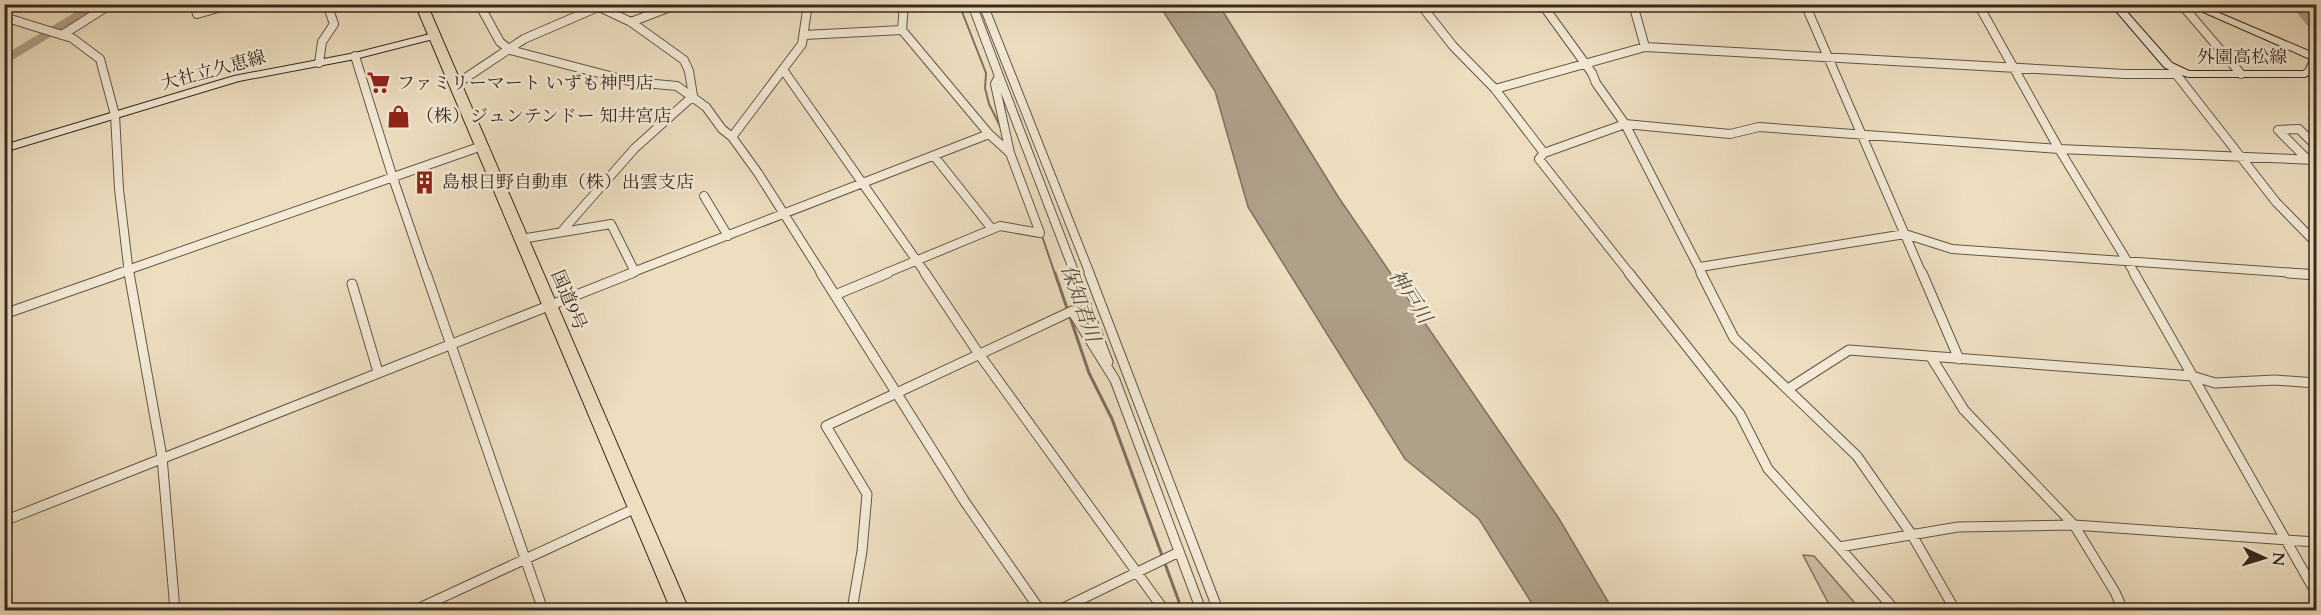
<svg xmlns="http://www.w3.org/2000/svg" width="2321" height="615" viewBox="0 0 2321 615" font-family="Cardo,'Noto Serif JP',serif">
<style>
.green{fill:#cebfa5;stroke:#827462;stroke-width:1.5}
.water{fill:#afa089;stroke:#7f705f;stroke-width:1.5}
.lines{fill:none;stroke-linecap:round;stroke-linejoin:round}
.stream-far1{stroke:#7f705f;stroke-width:2}
.stream{stroke:#7f705f;stroke-width:3}
.river{fill:#afa089;fill-rule:evenodd}
.street-far1-casing{stroke:#645647;stroke-width:10}
.street-casing{stroke:#645647;stroke-width:11}
.secondary-casing{stroke:#36281f;stroke-width:2}
.highway-casing{stroke:#36281f;stroke-width:2}
.street-far1{stroke:#f3ead6;stroke-width:8}
.street{stroke:#f3ead6;stroke-width:9}
.secondary{fill:#f3ead6;fill-rule:evenodd}
.highway{fill:#eddec0;fill-rule:evenodd}
.labels{text-anchor:middle;stroke-width:5;stroke-linejoin:round;paint-order:stroke}
.street-label{font-size:18px;fill:#36281f;stroke:#f3ead6}
.poi-label{font-size:18px;fill:#36281f;stroke:#f3ead6;text-anchor:start}
.water-label{font-size:20px;font-style:italic;fill:#5a4c3f;stroke:#f3ead6}
</style>
<rect width="100%" height="100%" fill="#eddec0"/>
<filter id="stains"><feTurbulence type="fractalNoise" baseFrequency=".00333" numOctaves="4"/><feColorMatrix values="0 0 0 0 .2 0 0 0 0 .09 0 0 0 0 .02 0 0 0 .5 -.17"/></filter>
<radialGradient id="worn" r=".72"><stop offset=".6" stop-color="#630" stop-opacity="0"/><stop offset="1" stop-color="#630" stop-opacity=".3"/></radialGradient>
<!-- green -->
<path class="green" d="M 1803,555 L 1814,556 L 1861,610 L 1832,610 Z"/>
<!-- water -->
<path class="water" d="M 1159,5 L 1219,5 L 1339,198 L 1558,517 L 1613,610 L 1536,610 L 1479,519 L 1405,459 L 1248,207 L 1215,91 Z"/>
<g class="lines">
<!-- stream-far1 -->
<path class="stream-far1" d="M 959,4 L 986,73 L 985,88 L 989,104 L 1003,132
M 1041,233 L 1055,274"/>
<!-- stream -->
<path class="stream" d="M 1055,273 L 1089,373 L 1112,419 L 1182,610"/>
<!-- river -->
<path class="river" d="M 89,4 L 105,4 L 4,65 L 4,55 Z
M 2290,4 L 2303,4 L 2316,19 L 2316,31 L 2311,30 Z"/>
<defs>
<path id="street-far1" d="M 194,4 L 197,14 L 232,4
M 479,4 L 500,42 L 510,50 L 633,82 L 677,86 L 706,107 L 722,129 L 732,137 L 758,173 L 822,274
M 972,4 L 999,76
M 983,4 L 1090,274
M 1420,4 L 1453,46 L 1495,89 L 1544,153
M 1542,4 L 1592,73 L 1596,83 L 1625,124 L 1702,274
M 1633,4 L 1645,47
M 1805,4 L 1922,274
M 1978,4 L 2059,149 L 2135,274
M 2181,4 L 2241,74
M 597,6 L 631,22 L 684,60 L 689,71 L 693,96
M 4,17 L 72,38 L 100,59 L 115,115 L 119,189 L 129,274
M 631,22 L 678,4
M 62,35 L 111,4
M 804,35 L 902,30
M 355,56 L 393,178 L 426,274
M 319,63 L 322,42 L 334,24 L 327,4
M 784,71 L 926,274
M 2176,74 L 2276,202 L 2316,243
M 455,85 L 524,39 L 605,4
M 1495,89 L 1645,47 L 2125,74 L 2176,74 L 2179,71
M 732,137 L 802,44 L 808,4
M 1010,153 L 995,84 L 999,76 L 1075,274
M 934,156 L 992,229
M 2308,160 L 2278,130 L 2299,129 L 2316,146
M 704,196 L 728,236
M 562,231 L 635,148 L 693,96
M 521,239 L 611,224 L 635,272
M 1700,267 L 1905,234 L 1952,249 L 2309,274
M 116,274 L 482,146
M 628,274 L 989,134
M 884,274 L 1000,226 L 1040,233 L 1010,153 L 989,134 L 902,30 L 904,4
M 1630,274 L 1539,159 L 1544,153 L 1625,124 L 1730,134 L 1759,127 L 2059,149 L 2316,160"/>
<path id="street" d="M 129,273 L 162,457 L 175,610
M 426,273 L 543,610
M 821,273 L 965,502 L 1040,610
M 925,273 L 979,354 L 1164,610
M 1074,273 L 1108,362
M 1089,273 L 1218,610
M 1629,273 L 1740,414 L 1768,469 L 1839,547 L 1958,527 L 2074,525 L 2316,542
M 1701,273 L 1734,338 L 1857,456 L 1912,535 L 1955,610
M 1922,273 L 1959,359
M 2134,273 L 2316,593
M 2288,273 L 2316,275
M 352,284 L 378,372
M 835,295 L 888,273
M 4,314 L 121,273
M 1931,357 L 1964,410 L 2074,525 L 2115,592 L 2123,610
M 1788,389 L 1849,350 L 2192,376 L 2215,383 L 2275,380 L 2316,383
M 4,521 L 632,273
M 1839,547 L 1895,610
M 415,610 L 636,508
M 852,610 L 862,551 L 867,494 L 826,426 L 1072,311 L 1115,380 L 1201,610
M 1059,610 L 1179,552"/>
<path id="secondary" d="M 2110,4 L 2120,4 L 2172,63 L 2189,71 L 2303,71 L 2306,69 L 2310,59 L 2185,4 L 2198,4 L 2316,54 L 2316,71 L 2305,77 L 2188,77 L 2175,73 L 2164,67 Z
M 434,33 L 437,34 L 437,38 L 355,59 L 239,81 L 4,152 L 4,145 L 234,76 L 355,53 Z"/>
<path id="highway" d="M 415,4 L 427,4 L 689,610 L 671,610 Z"/>
</defs>
<!-- street-far1 casing -->
<use href="#street-far1" class="street-far1-casing"/>
<!-- street casing -->
<use href="#street" class="street-casing"/>
<!-- secondary casing -->
<use href="#secondary" class="secondary-casing"/>
<!-- highway casing -->
<use href="#highway" class="highway-casing"/>
<!-- street-far1 -->
<use href="#street-far1" class="street-far1"/>
<!-- street -->
<use href="#street" class="street"/>
<!-- secondary -->
<use href="#secondary" class="secondary"/>
<!-- highway -->
<use href="#highway" class="highway"/>
</g>
<!-- icons -->
<defs>
<symbol id="supermarket-bare" viewBox="-9 -9 18 18"><path d="M-6-5.5h2.5l.6 2H6L4.5 2H-2.5L-4.4-4H-6ZM-1.5 3.2a1.3 1.3 0 1 0 .1 0ZM3 3.2a1.3 1.3 0 1 0 .1 0Z" fill="#8f2418" stroke="#f3ead6" stroke-width="2.5" paint-order="stroke"/></symbol>
<symbol id="shop-bare" viewBox="-9 -9 18 18"><path d="M-5-2.5h2.3a2.7 3.5 0 0 1 5.4 0H5L5.5 6h-11ZM-1.5-2.5h3a1.5 2.3 0 0 0-3 0Z" fill="#8f2418" stroke="#f3ead6" stroke-width="2.5" paint-order="stroke"/></symbol>
<symbol id="building-bare" viewBox="-9 -9 18 18"><path d="M-4-6H4V6H1V3H-1V6H-4ZM-2.5-4.3h1.7v1.8h-1.7ZM.8-4.3h1.7v1.8H.8ZM-2.5-1h1.7V.8h-1.7ZM.8-1h1.7V.8H.8Z" fill="#8f2418" stroke="#f3ead6" stroke-width="2.5" paint-order="stroke"/></symbol>
</defs>
<g fill-rule="evenodd">
<use href="#supermarket-bare" x="362" y="66" width="33" height="33"/>
<use href="#shop-bare" x="382" y="100" width="33" height="33"/>
<use href="#building-bare" x="408" y="166" width="33" height="33"/>
</g>
<g class="labels">
<!-- street labels -->
<g class="street-label">
<text x="2242" y="63">外園高松線</text>
<text transform="translate(213 70) rotate(-15)" y="6">大社立久恵線</text>
<text transform="translate(569 300) rotate(67)" y="6">国道9号</text>
</g>
<!-- poi labels -->
<g class="poi-label">
<text x="397" y="89">ファミリーマート いずも神門店</text>
<text x="416" y="122">（株）ジュンテンドー 知井宮店</text>
<text x="442" y="188">島根日野自動車（株）出雲支店</text>
</g>
<!-- water labels -->
<g class="water-label">
<text transform="translate(1411 296) rotate(57)" y="7">神戸川</text>
<text transform="translate(1081 303) rotate(71)" y="7">保知君川</text>
</g>
</g>
<!-- margin -->
<rect width="2321" height="615" fill="none" stroke="#eddec0" stroke-width="24"/>
<rect x="6" y="6" width="2309" height="603" fill="none" stroke="#36281f" stroke-width="3"/>
<rect x="12" y="12" width="2297" height="591" fill="none" stroke="#36281f" stroke-width="1.5"/>
<!-- north arrow -->
<g transform="translate(2264 558) rotate(94)" stroke="#f3ead6" stroke-width="4.5" paint-order="stroke">
<path d="M0-4.5L10 22L0 15L-10 22Z" fill="#36281f"/>
<text y="-9" font-size="16" font-weight="bold" text-anchor="middle" fill="#36281f">N</text>
</g>
<rect width="100%" height="100%" filter="url(#stains)"/>
<rect width="100%" height="100%" fill="url(#worn)"/>
</svg>
